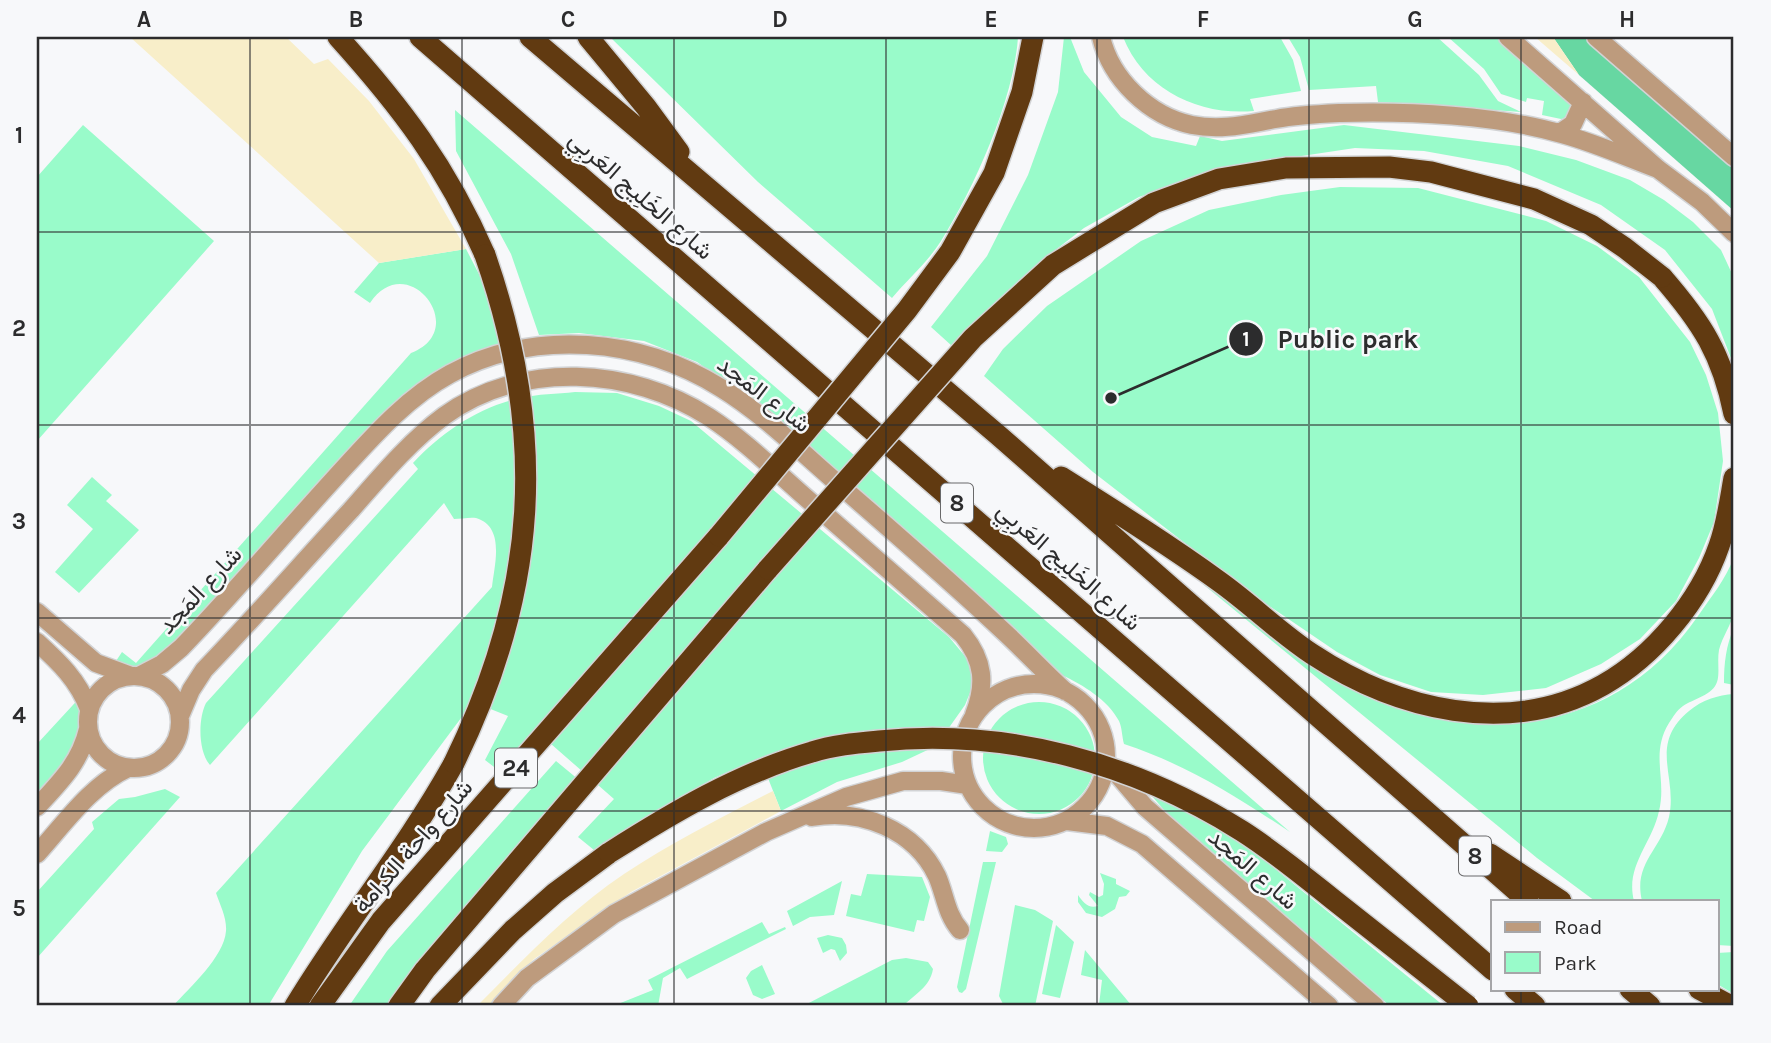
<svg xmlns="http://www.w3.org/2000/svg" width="1771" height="1043" viewBox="0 0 1771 1043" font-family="Karla,Vazirmatn,sans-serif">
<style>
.green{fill:#99fbca}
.forest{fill:#67d7a2}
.sand{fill:#f8eec9}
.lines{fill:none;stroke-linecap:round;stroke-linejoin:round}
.minor-casing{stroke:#d2d3d5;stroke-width:21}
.highway-casing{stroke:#d2d3d5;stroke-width:24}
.minor{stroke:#bd9b7d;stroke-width:18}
.highway{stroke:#613a11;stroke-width:21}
.highway-bridge-casing{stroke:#d2d3d5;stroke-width:24;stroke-linecap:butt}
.highway-bridge{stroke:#613a11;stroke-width:21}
.grid{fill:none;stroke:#2c2c2d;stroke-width:2;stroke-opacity:0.55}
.labels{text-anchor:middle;stroke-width:5;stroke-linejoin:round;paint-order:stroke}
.shield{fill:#f7f8fa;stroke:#69696a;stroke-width:2}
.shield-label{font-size:23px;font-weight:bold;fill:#2c2c2d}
.street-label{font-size:24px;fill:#2c2c2d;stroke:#f7f8fa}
.leader{fill:none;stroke:#2c2c2d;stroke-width:2.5}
.callout-dot{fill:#2c2c2d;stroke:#f7f8fa;stroke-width:2.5}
.mark-label{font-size:21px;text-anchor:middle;font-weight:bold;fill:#fff}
.callout-label{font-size:26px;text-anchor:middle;font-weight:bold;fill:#2c2c2d;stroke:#f7f8fa;stroke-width:5;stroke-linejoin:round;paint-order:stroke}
.neatline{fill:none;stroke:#2c2c2d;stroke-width:2.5}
.grid-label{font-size:23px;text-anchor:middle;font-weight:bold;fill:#2c2c2d}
</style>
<rect width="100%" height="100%" fill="#f7f8fa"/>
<!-- green -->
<path class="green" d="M 610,37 L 1018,37 C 1014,100 974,188 941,241 C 928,262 907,280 892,298 L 758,182 Z
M 1064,37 L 1070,37 L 1084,72 L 1121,117 L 1152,137 L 1196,146 L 1200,136 L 1222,141 L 1344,125 L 1519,146 L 1576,160 L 1630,180 L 1664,200 L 1693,222 L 1721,250 L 1734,278 L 1734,366 L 1712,309 L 1665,250 L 1601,205 L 1508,166 L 1424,151 L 1355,148 L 1222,168 L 1139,197 L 1084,228 L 1041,261 L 952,346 L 931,327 L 987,256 L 1028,175 L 1058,92 Z
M 1123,37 L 1280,37 L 1293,60 L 1301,91 L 1250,99 L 1254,111 C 1199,116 1144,90 1123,37 Z
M 1288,37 L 1437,37 L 1479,75 L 1498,101 L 1521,112 L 1378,102 L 1376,86 L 1309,90 L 1300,57 Z
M 1448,37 L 1500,37 L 1573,106 L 1566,118 L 1561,119 L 1542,115 L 1544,101 L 1527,98 L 1526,102 L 1501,94 L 1484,69 Z
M 455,110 L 1290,832 C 1234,795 1187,765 1124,744 C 1122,737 1122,727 1119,721 C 1108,700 1083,685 1062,675 L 757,404 L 697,362 L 644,341 L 579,333 L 539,335 L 511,254 L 456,151 Z
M 83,125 L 214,241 L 37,441 L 37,177 Z
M 1340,187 L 1418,188 L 1546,221 L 1597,246 L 1639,277 L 1690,342 L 1706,375 L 1718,413 L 1723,461 L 1714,522 L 1699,558 L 1676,601 L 1640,639 L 1601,664 L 1546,688 L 1483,695 L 1431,692 L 1380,675 L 1337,652 L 1247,591 L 1093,472 L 984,376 L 1003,349 L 1047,306 L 1141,241 L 1209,210 L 1281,195 Z
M 466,249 L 481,278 L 504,343 L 469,356 L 413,389 L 172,651 L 133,672 L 118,668 L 116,661 L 122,652 L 136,663 L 411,353 C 472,330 407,247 370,303 L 354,292 L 379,263 Z
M 575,392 L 617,393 L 659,406 L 691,421 L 949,637 L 969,661 L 974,683 L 965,705 L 936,746 L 902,762 L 837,782 L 781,811 L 760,758 L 714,778 L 594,850 L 578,837 L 614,799 L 535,730 L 498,770 L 485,760 L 508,716 L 473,702 L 362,851 L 268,1006 L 173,1006 C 190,987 224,957 226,931 C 227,918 220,905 216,893 L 492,587 C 494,566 506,527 476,518 C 470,517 460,519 454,519 L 444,503 L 210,765 C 198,751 198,719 206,703 L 418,469 L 413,463 C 442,432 479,407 520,398 C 538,394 557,394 575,392 Z
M 92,477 L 112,495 L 106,501 L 139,530 L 79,593 L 55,572 L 93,529 L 67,505 Z
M 1138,531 L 1323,672 C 1450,749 1607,748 1698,616 C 1711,597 1726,579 1734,557 C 1734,575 1737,594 1734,611 C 1732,624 1722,637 1719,650 C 1717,661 1720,673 1717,682 C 1713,695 1693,699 1683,706 C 1677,710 1673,717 1669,723 C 1650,754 1667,779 1659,811 C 1652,844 1625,866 1634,901 L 1595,901 L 1537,858 Z
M 1734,627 L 1734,685 L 1724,683 C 1724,663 1726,646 1734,627 Z
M 84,693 L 95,703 L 97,716 L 94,731 L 37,795 L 37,744 Z
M 1734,694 L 1734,946 L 1717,945 L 1717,901 L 1642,901 C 1633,863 1661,850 1669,817 C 1678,777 1648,745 1689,711 C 1702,700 1718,695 1734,694 Z
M983 758a56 56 0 1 1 112 0a56 56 0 1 1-112 0Z
M 556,761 L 579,780 L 395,1006 L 349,1006 L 387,951 Z
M 165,789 L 180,797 L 37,958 L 37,892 L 94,829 L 92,822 L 119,799 L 135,797 Z
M 1150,794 L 1215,825 L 1252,850 L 1444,1006 L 1390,1006 L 1172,819 Z
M 990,831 L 1006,837 L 1008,844 L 1002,852 L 986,851 Z
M 983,862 L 996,862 L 966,989 L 962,993 L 959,992 L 957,987 Z
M 1100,873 L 1116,879 L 1116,884 L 1130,891 L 1126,896 L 1119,897 L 1115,909 L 1102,917 L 1086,913 L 1078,902 L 1078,895 C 1083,902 1088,909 1098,906 L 1089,895 L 1090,892 L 1099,897 L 1103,895 L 1104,884 Z
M 867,874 L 922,877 L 930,897 L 924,921 L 917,920 L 914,932 L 846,916 L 851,894 L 861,896 Z
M 842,881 L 834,915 L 810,917 L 793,926 L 787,911 Z
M 1015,905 L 1035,910 L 1053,921 L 1035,1006 L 1004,1006 L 999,996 Z
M 762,922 L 769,934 L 785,927 L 786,929 L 687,979 L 680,968 L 663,978 L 658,1006 L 630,1006 L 618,1004 L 653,990 L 648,980 Z
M 1056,925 L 1074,942 L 1060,998 L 1042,994 Z
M 828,935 L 842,938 L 846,945 L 847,953 L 840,961 L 835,950 L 831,949 L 823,953 L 817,938 Z
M 1085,950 L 1132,1006 L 1099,1005 L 1102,980 L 1081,975 Z
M 1734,952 L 1734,994 L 1717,984 L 1717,953 Z
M 906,958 L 928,962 L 933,969 C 930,987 915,994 903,1006 L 803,1006 L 892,960 Z
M 762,965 L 775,994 L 762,999 L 753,995 L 746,978 L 751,971 Z"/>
<!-- forest -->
<path class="forest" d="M 1553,37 L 1584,37 L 1734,168 L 1734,211 L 1579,75 Z"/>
<!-- sand -->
<path class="sand" d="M 130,37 L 286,37 L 314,64 L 328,59 L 369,101 L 414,159 L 466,249 L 379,263 Z
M 1535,37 L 1553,37 L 1579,75 Z
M 773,791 L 781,811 L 631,892 L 534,959 L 489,1006 L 477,1006 C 523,960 569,911 624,874 C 671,843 722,817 773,791 Z"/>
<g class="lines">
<defs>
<path id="minor" d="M 1101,37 C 1111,79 1149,116 1192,125 C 1222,131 1247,124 1276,119 C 1297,115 1319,114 1340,113 C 1408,111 1497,115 1562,134 C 1595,143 1626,157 1658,169
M 1508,37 L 1658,169 L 1702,202 L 1734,233
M 1596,37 L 1734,157
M 1560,133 L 1573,124 L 1583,102
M 37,612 L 96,663 L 131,676
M 37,642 C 59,662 78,680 89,709
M88 722a46 46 0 1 1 92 0a46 46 0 1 1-92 0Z
M 139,676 L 162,664 L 181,648 C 233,594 282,536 333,480 C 368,442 404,399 450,374 C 535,328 641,338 721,388 C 765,415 804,455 843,488 C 896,534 949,580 1000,628 C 1022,648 1043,671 1065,691
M962 756a72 72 0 1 1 144 0a72 72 0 1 1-144 0Z
M 180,716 L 191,690 L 204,670 C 254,618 302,563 351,510 C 380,477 409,442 444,416 C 522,360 631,367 709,417 C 749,443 783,479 819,509 C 867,551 915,593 963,635 C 984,661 986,684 974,715
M 1111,767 L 1145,807 L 1375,1006
M 37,807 C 60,782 80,763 88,729
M 812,817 C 861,808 915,830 937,876 C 945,894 946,914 960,930
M 1067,821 L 1107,826 L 1142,844 L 1329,1006
M 37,854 C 64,824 91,785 128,768
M 501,1006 L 527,978 L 614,914 L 766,832 L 846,797 L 903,781 L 941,781 L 968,785"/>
<path id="highway" d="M 338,37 C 401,107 447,167 485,255
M 420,37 L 1493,970
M 530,37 L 998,435 L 1528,901
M 588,37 L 646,107 L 679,152
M 1662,277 C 1702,323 1722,354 1734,414
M 1061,477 C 1115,511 1169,545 1220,582 C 1252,605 1280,633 1312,654 C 1397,710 1509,738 1603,685 C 1654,656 1700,601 1719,546 C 1727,524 1730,500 1734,478
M 1490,854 L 1561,901
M 1515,989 L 1535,1006
M 1630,989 L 1650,1006
M 1699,989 L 1731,1006
M 295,1006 C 345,923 407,848 454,763
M 320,1006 L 381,921 L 719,536
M 399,1006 L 425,970 L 768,569
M 440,1006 L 513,930 L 555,893 L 609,853"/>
</defs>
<!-- minor casing -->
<use href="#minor" class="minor-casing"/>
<!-- highway casing -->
<use href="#highway" class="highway-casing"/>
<!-- minor -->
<use href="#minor" class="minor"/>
<!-- highway -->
<use href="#highway" class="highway"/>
<defs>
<path id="highway-bridge" d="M 719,536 L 907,310 L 950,252 L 994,173 L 1022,92 L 1033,37
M 768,569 L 973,338 L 1053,265 L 1154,203 L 1219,179 L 1286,168 L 1389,167 L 1431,172 L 1534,199 L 1591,225 L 1625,248 L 1662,277
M 454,763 C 538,592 548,435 485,255
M 609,853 C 672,813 739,773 812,752 C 833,745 857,743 879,741 C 1007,728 1134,763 1242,831 C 1275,852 1305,877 1335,901 C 1379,936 1423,971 1468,1006"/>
</defs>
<!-- highway-bridge casing -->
<use href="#highway-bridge" class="highway-bridge-casing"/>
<!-- highway-bridge -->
<use href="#highway-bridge" class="highway-bridge"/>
</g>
<!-- grid -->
<path class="grid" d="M 250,37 L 250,1006M 462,37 L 462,1006M 674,37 L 674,1006M 886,37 L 886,1006M 1097,37 L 1097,1006M 1309,37 L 1309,1006M 1521,37 L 1521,901M 37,232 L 1734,232M 37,425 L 1734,425M 37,618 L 1734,618M 37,811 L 1734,811M 1521,989 L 1521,1006"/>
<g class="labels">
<!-- shield labels -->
<g class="shield">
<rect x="941" y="483.5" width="32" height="39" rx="5"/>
<rect x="495" y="748.5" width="42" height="39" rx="5"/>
<rect x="1459" y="836.5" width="32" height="39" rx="5"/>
</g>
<g class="shield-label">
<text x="957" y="511">8</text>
<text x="516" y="776">24</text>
<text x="1475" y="864">8</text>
</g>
<!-- street labels -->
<g class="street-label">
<text transform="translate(641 195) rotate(41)" y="8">شارع الخَلِيج العَربِي</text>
<text transform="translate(764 394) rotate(37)" y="8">شارع المَجد</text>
<text transform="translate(1069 566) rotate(41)" y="8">شارع الخَلِيج العَربِي</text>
<text transform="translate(200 590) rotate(-47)" y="8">شارع المَجد</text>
<text transform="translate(413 846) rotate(-49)" y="8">شارع واحة الكرامة</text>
<text transform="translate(1253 869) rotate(41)" y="8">شارع المَجد</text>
</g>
</g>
<!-- callouts -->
<path class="leader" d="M1111 398L1246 339"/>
<g class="callout-dot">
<circle cx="1111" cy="398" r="7"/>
<circle cx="1246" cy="339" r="18"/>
</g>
<g class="mark-label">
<text x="1246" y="346">1</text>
</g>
<g class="callout-label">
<text x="1348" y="348">Public park</text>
</g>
<!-- border -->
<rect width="1771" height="1043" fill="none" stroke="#f7f8fa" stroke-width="77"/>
<!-- legend -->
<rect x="1491" y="900" width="228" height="91" fill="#f7f8fa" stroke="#a6a6a8" stroke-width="2"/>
<rect x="1505" y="922" width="35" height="10" fill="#bd9b7d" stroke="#a6a6a8" stroke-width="2"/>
<text x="1554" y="934" font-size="21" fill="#2c2c2d">Road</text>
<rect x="1505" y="952" width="35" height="21" fill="#99fbca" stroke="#a6a6a8" stroke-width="2"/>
<text x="1554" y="970" font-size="21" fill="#2c2c2d">Park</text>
<rect x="38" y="38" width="1694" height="966" class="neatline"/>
<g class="grid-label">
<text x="144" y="27">A</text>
<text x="356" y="27">B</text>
<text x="568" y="27">C</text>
<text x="780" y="27">D</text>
<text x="991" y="27">E</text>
<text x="1203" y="27">F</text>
<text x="1415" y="27">G</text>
<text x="1627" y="27">H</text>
<text x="19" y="143">1</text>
<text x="19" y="336">2</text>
<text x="19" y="529">3</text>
<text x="19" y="723">4</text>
<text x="19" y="916">5</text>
</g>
</svg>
